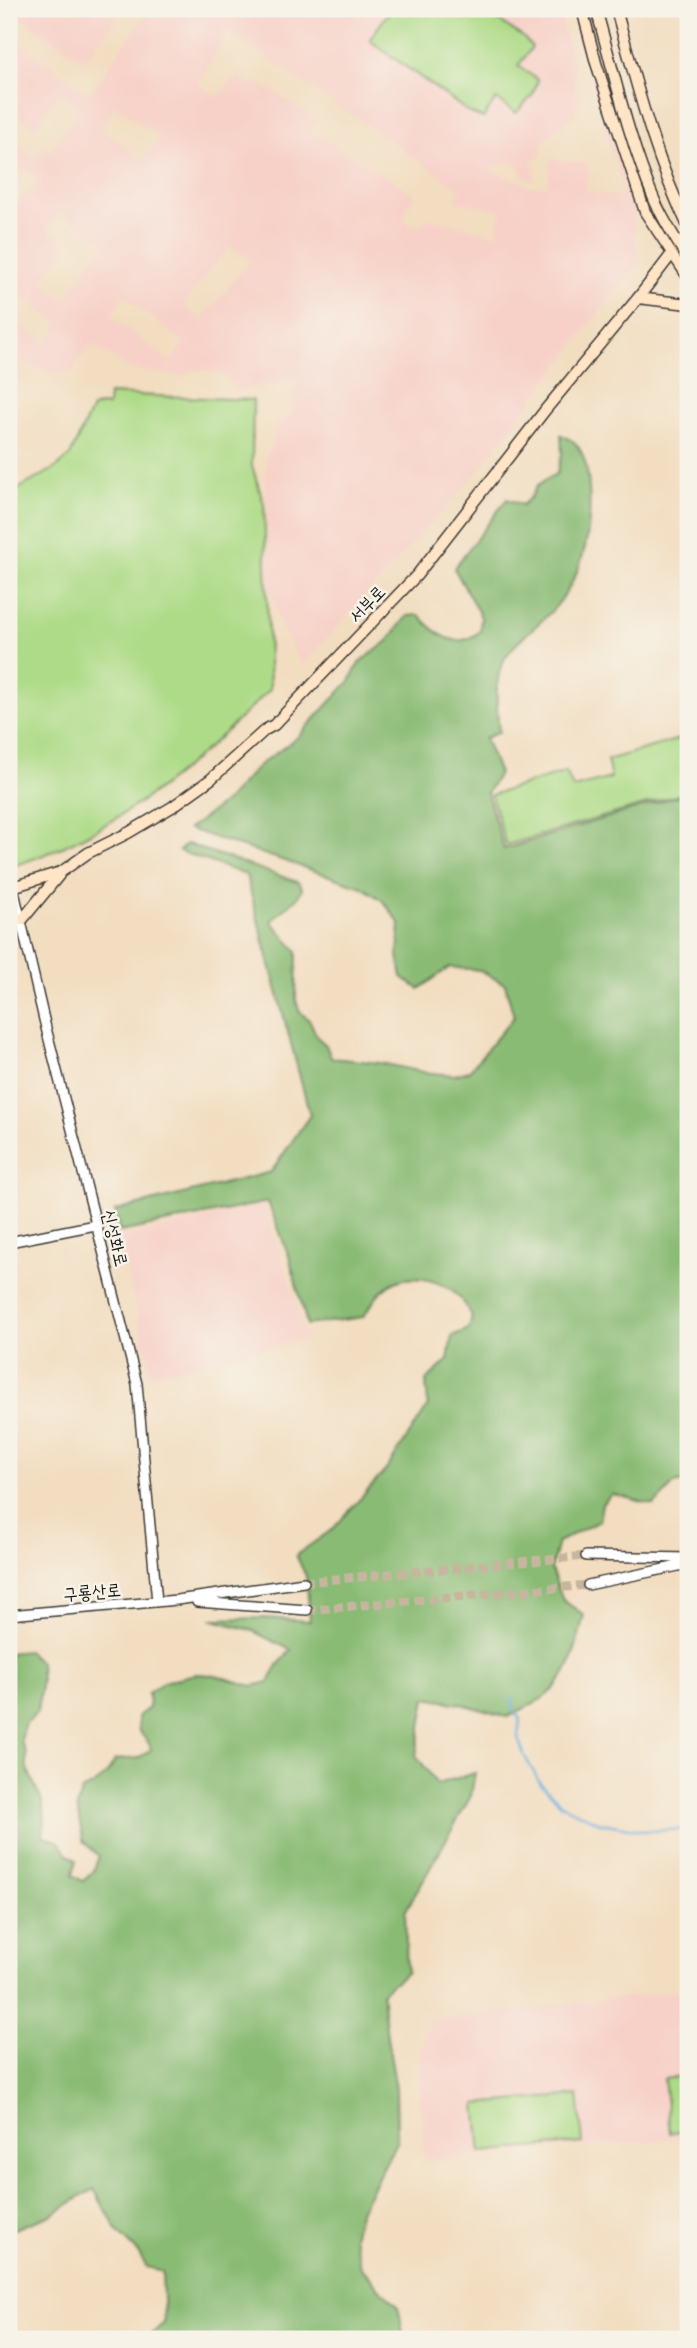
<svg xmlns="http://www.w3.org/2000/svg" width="697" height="2348" viewBox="0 0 697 2348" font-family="Kalam,'Poor Story',sans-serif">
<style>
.built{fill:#f7d1c8;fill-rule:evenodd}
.green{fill:#addb87;stroke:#647c52;stroke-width:2}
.forest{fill:#8abb74;stroke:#536c48;stroke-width:2}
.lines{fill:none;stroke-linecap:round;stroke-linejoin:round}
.stream{stroke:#65abdb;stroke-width:2.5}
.tertiary-tunnel{stroke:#c7b69f;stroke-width:9;stroke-dasharray:9 4.5;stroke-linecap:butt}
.tertiary-casing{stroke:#3c3935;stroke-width:12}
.secondary-casing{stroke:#3c3935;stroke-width:13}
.tertiary{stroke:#fff;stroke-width:9}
.secondary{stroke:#ffe4c6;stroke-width:10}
.secondary-bridge-casing{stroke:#3c3935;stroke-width:13;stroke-linecap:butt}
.secondary-bridge{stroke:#ffe4c6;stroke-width:10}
.labels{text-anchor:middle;stroke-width:5;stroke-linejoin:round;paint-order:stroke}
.street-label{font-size:18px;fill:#1c1c1c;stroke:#f7f3e8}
</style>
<rect width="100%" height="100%" fill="#f7f3e8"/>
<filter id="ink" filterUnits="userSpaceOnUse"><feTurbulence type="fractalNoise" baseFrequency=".0143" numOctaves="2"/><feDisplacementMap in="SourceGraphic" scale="14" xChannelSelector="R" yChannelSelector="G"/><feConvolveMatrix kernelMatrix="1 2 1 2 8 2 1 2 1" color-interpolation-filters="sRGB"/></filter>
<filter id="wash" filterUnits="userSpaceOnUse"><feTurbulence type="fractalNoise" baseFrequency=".00686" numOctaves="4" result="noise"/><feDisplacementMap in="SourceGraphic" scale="28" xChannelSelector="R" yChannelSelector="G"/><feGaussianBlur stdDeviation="1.57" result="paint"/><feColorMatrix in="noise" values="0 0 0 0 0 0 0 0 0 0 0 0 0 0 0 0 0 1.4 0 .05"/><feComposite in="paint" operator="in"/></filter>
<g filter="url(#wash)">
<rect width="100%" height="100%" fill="#f2ddc0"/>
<!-- built -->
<path class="built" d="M 9,9 L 114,9 L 120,13 L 84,61 L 19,17 L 9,32 Z
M 149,9 L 562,9 L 562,26 L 574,65 L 575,93 L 580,94 L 574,115 L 540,144 L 542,155 L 529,163 L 535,168 L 534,180 L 526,179 L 515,161 L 489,169 L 528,186 L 547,186 L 551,159 L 588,164 L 585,191 L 619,196 L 622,185 L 569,9 L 574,9 L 634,199 L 635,238 L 641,263 L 627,278 L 592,321 L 479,471 L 302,665 L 281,627 L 267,581 L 268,545 L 264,496 L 267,455 L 273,442 L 275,424 L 291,415 L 299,378 L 238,391 L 227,378 L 209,370 L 191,370 L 184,375 L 175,375 L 130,369 L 91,344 L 71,372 L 55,374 L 9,360 L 9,317 L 47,343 L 58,323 L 9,288 L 9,217 L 25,194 L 28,196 L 40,180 L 26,170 L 24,173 L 17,169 L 13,174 L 15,176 L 9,185 L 9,140 L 35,158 L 44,147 L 51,151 L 80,108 L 60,95 L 35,128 L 9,110 L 9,36 L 90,94 ZM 229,32 L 460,189 L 455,201 L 501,210 L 497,235 L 431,219 L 412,226 L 402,218 L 415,194 L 310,131 L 316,120 L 298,107 L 258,82 L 255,86 L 239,76 L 234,82 L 231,80 L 218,97 L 198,84 ZM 115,106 L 160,136 L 143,159 L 101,129 ZM 60,212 L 104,243 L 65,299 L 42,283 L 68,246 L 47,230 ZM 230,246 L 250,261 L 202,320 L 183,304 ZM 124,296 L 184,343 L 170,361 L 110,315 Z
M 265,1205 L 307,1338 L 151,1375 L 119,1237 Z
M 688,1990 L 688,2137 L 424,2160 L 419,2061 L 429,2020 Z"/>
<!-- green -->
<path class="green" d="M 391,9 L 482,9 L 523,37 L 532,47 L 518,66 L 538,80 L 532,96 L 516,113 L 496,99 L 483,118 L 470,113 L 372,42 L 370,39 Z
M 109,394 L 253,400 L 252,466 L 264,504 L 270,689 C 194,765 114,836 9,867 L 9,494 L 57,467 L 70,456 L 92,408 L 101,405 L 108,406 Z
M 686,737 L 688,745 L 688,792 L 506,845 L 491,795 L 566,772 L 573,788 L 611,778 L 607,760 Z
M 688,2076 L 688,2131 L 670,2133 L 664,2079 Z
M 578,2095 L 583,2143 L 481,2152 L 476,2104 Z"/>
<!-- forest -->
<path class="forest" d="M 561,435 C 565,437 572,440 575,443 C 594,463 591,521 585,547 C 581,565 572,585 561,600 C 546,622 519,635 505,658 C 493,678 497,710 499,732 L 485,738 L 499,774 L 487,793 L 504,849 L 688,793 L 688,1481 L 674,1484 L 654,1505 L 612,1494 L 602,1504 L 599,1521 L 558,1542 L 551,1569 L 563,1600 L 584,1615 C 577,1644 571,1676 547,1695 C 536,1704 520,1710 507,1717 L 461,1704 L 426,1698 L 416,1755 L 437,1784 L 475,1773 L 471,1796 L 405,1912 L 407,1972 L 382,1992 L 387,2037 L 396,2089 L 397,2141 L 359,2213 L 353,2237 L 361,2267 L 379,2288 L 398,2305 L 404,2339 L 146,2339 L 164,2323 L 162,2271 L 147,2267 L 136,2250 L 118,2232 L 94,2189 L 51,2215 L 9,2231 L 9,1653 L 27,1651 L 40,1662 L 41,1686 L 37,1712 L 24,1725 L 21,1742 L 26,1752 L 27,1768 L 41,1799 L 45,1817 L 43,1836 L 58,1841 L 69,1855 L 76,1860 L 73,1875 L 83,1881 L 93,1872 L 99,1856 L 83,1841 L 77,1807 L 81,1791 C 98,1784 107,1777 115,1760 L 138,1758 L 151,1750 L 149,1743 L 139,1731 L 138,1716 L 149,1708 L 148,1693 L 164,1682 L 195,1674 L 214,1675 L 253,1686 L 269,1682 L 278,1665 L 291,1650 L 251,1630 L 210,1619 L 264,1618 L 310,1621 L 306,1576 L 296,1555 L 333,1529 L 386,1470 L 428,1406 L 426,1381 L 448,1360 L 452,1336 L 469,1329 L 472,1317 C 469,1311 465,1304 461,1299 C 441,1278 404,1269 382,1291 C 375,1298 369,1309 363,1317 L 307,1325 L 289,1256 L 268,1202 L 120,1232 L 115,1211 L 271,1172 L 310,1115 L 246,875 L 179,851 L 187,844 L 298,882 L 302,888 L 298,897 L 271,921 L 297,951 L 296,999 L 299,1011 L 310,1021 L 317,1037 L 326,1045 L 331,1058 L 381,1063 L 423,1072 L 454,1075 L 469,1071 L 514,1017 L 505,984 L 479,970 L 450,967 L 419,989 L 402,977 L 398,956 L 400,924 L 383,901 L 362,887 L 189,829 L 226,801 L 258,766 L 298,737 L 350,681 L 359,663 L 388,641 L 407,616 L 419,615 C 436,634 457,652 480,631 L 481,617 L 454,568 L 507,499 L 522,505 L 531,497 L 537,486 L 557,473 L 562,454 Z"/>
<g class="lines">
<!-- stream -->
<path class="stream" d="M 512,1697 L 514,1711 L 520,1719 L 518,1737 L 524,1755 L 540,1783 L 562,1805 L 597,1822 L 643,1831 L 688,1829"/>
</g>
</g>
<g filter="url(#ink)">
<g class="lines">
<!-- tertiary-tunnel -->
<path class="tertiary-tunnel" d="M 304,1582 L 586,1556
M 307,1610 L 588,1585"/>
<defs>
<path id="tertiary" d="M 13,887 L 46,1028 L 137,1384 L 157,1602
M 9,1242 L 95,1225
M 586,1556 L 688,1558
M 588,1585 L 688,1564
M 197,1602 L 307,1610
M 9,1615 L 177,1600 L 304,1582"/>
<path id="secondary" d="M 582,9 L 596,63 L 645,212 L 688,277
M 616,9 C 636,82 654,157 688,226
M 638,298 L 688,304
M 9,888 L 61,872 L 88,853 L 128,833 L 172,807 L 211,779 L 265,730 L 274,725 L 417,575 L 546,409 L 638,298 L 681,242 L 688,236
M 9,914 L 22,920 L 59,875"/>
</defs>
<!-- tertiary casing -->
<use href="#tertiary" class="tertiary-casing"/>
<!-- secondary casing -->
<use href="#secondary" class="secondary-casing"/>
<!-- tertiary -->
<use href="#tertiary" class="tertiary"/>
<!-- secondary -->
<use href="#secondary" class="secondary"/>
<defs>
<path id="secondary-bridge" d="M 596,9 C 614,72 628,138 654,199 C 663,220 676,240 688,259"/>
</defs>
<!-- secondary-bridge casing -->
<use href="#secondary-bridge" class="secondary-bridge-casing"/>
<!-- secondary-bridge -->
<use href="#secondary-bridge" class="secondary-bridge"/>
</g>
</g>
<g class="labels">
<!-- street labels -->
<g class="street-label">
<text transform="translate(367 604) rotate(-46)" y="6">서부로</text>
<text transform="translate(115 1238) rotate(76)" y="6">신성화로</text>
<text transform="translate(92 1592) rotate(-5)" y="6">구룡산로</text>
</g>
</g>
<!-- margin -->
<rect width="697" height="2348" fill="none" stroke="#f7f3e8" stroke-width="35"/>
</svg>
